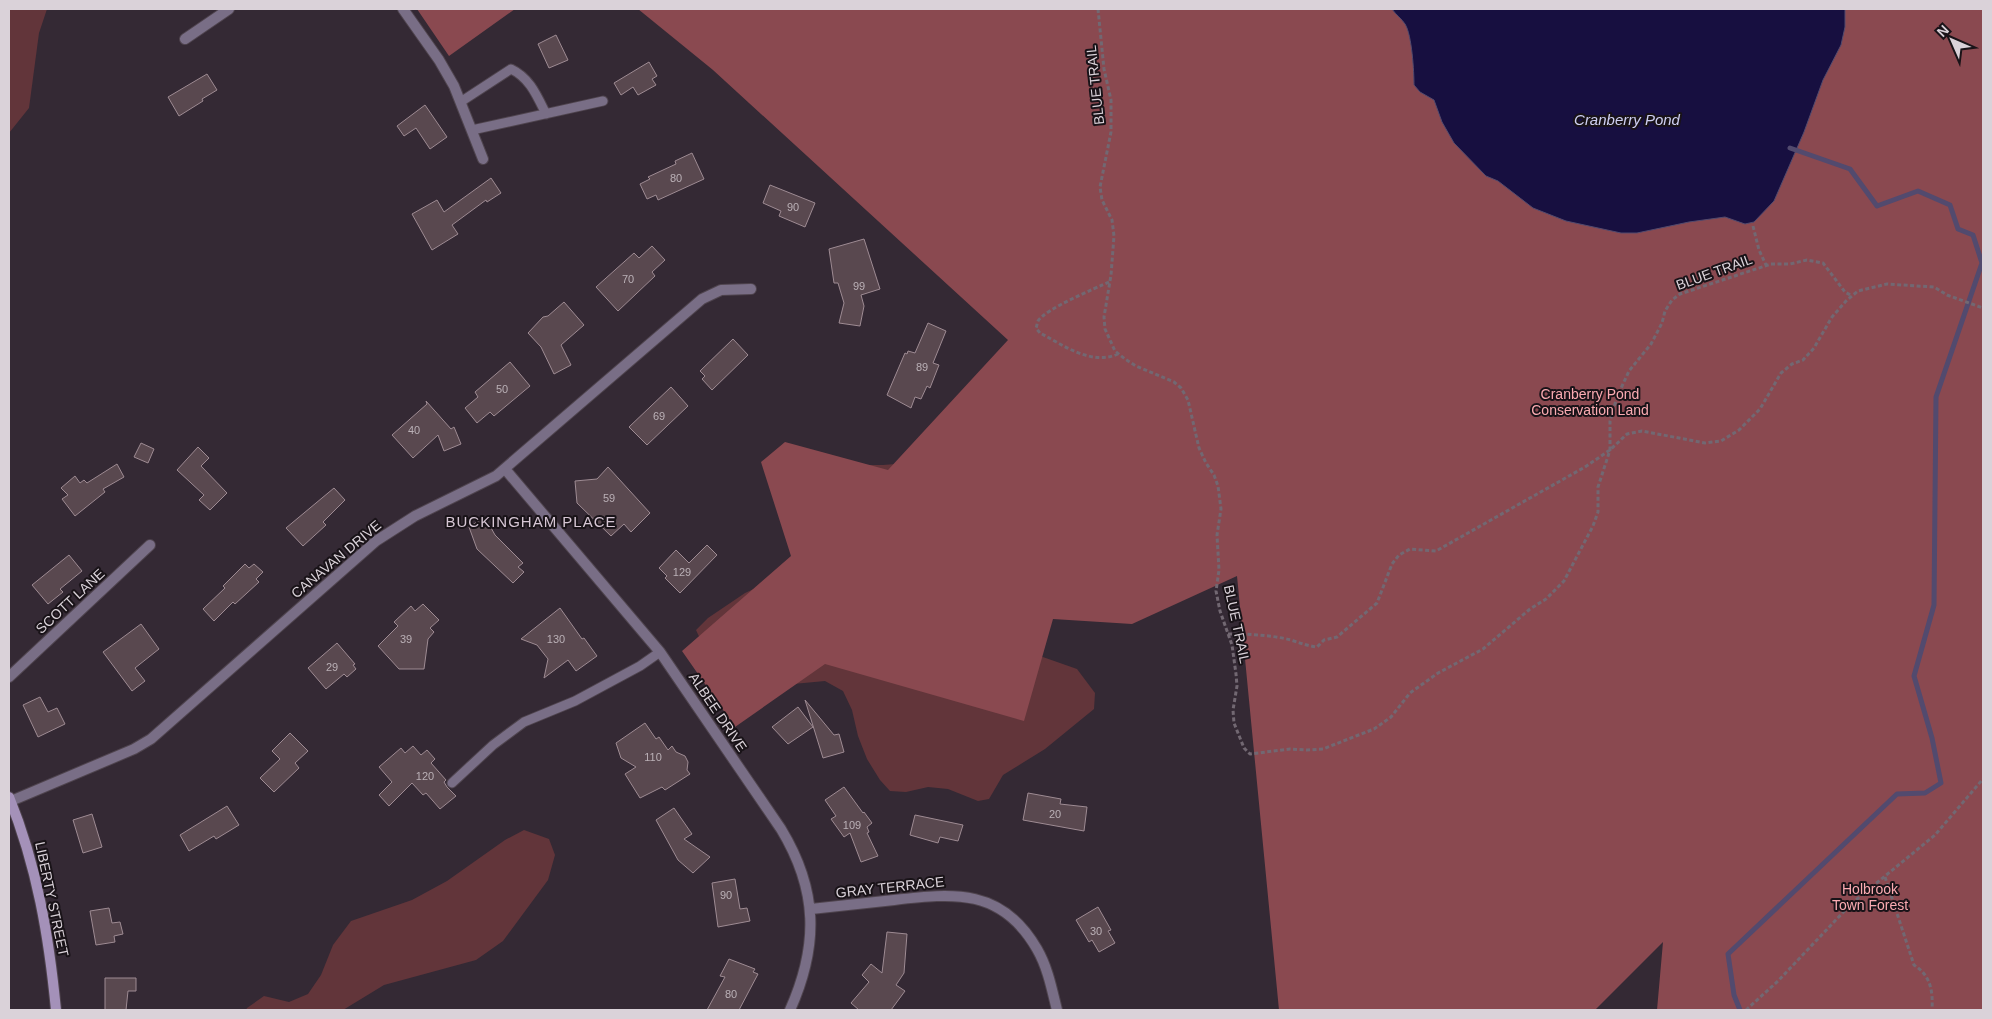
<svg xmlns="http://www.w3.org/2000/svg" width="1992" height="1019" viewBox="0 0 1992 1019" font-family="Helvetica,sans-serif">
<style>
.green{fill:#62353a}
.forest{fill:#8a4950}
.water{fill:#170f40;stroke:#524a6e}
.lines{fill:none;stroke-linecap:round;stroke-linejoin:round}
.stream{stroke:#524a6e;stroke-width:5}
.building{fill:#59484f;stroke:#9e8b93}
.lane-casing{stroke:#4f444e;stroke-width:11}
.street-casing{stroke:#4f444e;stroke-width:12}
.secondary-casing{stroke:#4f444e;stroke-width:12}
.path{stroke:#726872;stroke-width:3;stroke-dasharray:4 2.5;stroke-linecap:butt}
.lane{stroke:#796e86;stroke-width:9}
.street{stroke:#796e86;stroke-width:10}
.secondary{stroke:#a491b9;stroke-width:10}
.labels{text-anchor:middle;stroke-width:4;stroke-linejoin:round;paint-order:stroke}
.number-label{font-size:11px;fill:#bab0b6}
.street-label{font-size:14px;fill:#dad2d9;stroke:#191318}
.park-label{font-size:14px;fill:#fbabb2;stroke:#191318}
.water-label{font-size:15px;font-style:italic;fill:#cfd0f3;stroke:#191318}
.neighbourhood-label{font-size:15px;letter-spacing:1px;fill:#d6c6d4;stroke:#191318}
</style>
<rect width="100%" height="100%" fill="#342934"/>
<!-- green -->
<path class="green" d="M 9,9 L 47,9 L 39,33 L 29,108 L 9,133 Z
M 935,461 L 1075,546 L 1040,656 L 1077,669 L 1095,693 L 1094,709 L 1045,749 L 1003,775 L 989,799 L 978,801 L 948,789 L 928,787 L 906,792 L 890,791 L 880,780 L 867,759 L 858,736 L 852,710 L 843,691 L 825,681 L 793,684 L 710,660 L 696,630 L 708,618 L 745,593 L 773,580 L 798,557 L 856,465 L 883,465 Z
M 524,830 L 549,839 L 555,855 L 548,880 L 503,941 L 476,960 L 384,985 L 343,1010 L 246,1010 L 247,1008 L 264,996 L 289,1002 L 308,994 L 321,975 L 333,945 L 351,921 L 412,900 L 447,881 L 505,840 Z"/>
<!-- forest -->
<path class="forest" d="M 417,9 L 515,9 L 449,56 Z
M 638,9 L 1983,9 L 1983,1010 L 1657,1010 L 1663,942 L 1595,1010 L 1279,1010 L 1237,576 L 1132,624 L 1053,619 L 1024,721 L 825,664 L 735,727 L 682,651 L 791,556 L 761,462 L 785,442 L 888,470 L 1008,340 L 713,70 Z"/>
<!-- water -->
<path class="water" d="M 1392,9 L 1845,9 L 1845,27 L 1841,45 L 1823,80 L 1804,132 L 1774,201 L 1754,222 L 1745,224 L 1725,217 L 1689,222 L 1637,233 L 1621,233 L 1566,221 L 1533,208 L 1498,181 L 1486,176 L 1454,143 L 1442,122 L 1434,100 L 1420,92 L 1414,85 C 1414,72 1412,35 1405,24 C 1402,19 1396,15 1392,9 Z"/>
<g class="lines">
<!-- stream -->
<path class="stream" d="M 1740,1010 L 1734,995 L 1728,954 L 1897,794 L 1925,793 L 1941,783 L 1932,738 L 1914,676 L 1934,605 L 1936,397 L 1982,263 L 1973,235 L 1958,229 L 1950,205 L 1918,191 L 1877,206 L 1850,169 L 1790,148"/>
</g>
<!-- building -->
<path class="building" d="M 556,35 L 568,60 L 549,68 L 538,44 Z
M 649,62 L 657,76 L 652,79 L 656,85 L 638,95 L 633,87 L 621,95 L 614,83 Z
M 207,74 L 217,90 L 202,99 L 203,101 L 179,116 L 168,97 Z
M 425,105 L 447,137 L 430,149 L 416,128 L 404,136 L 397,126 Z
M 692,153 L 704,179 L 658,200 L 656,195 L 647,199 L 640,184 L 650,179 L 648,177 L 676,164 L 675,161 Z
M 491,178 L 501,193 L 487,202 L 486,200 L 452,225 L 458,234 L 432,250 L 412,214 L 437,200 L 444,212 Z
M 770,185 L 815,203 L 805,227 L 779,216 L 781,211 L 763,203 Z
M 864,239 L 880,289 L 861,295 L 864,306 L 860,326 L 839,323 L 844,303 L 838,283 L 834,283 L 829,249 Z
M 652,246 L 665,260 L 652,272 L 655,276 L 618,311 L 596,287 L 634,253 L 639,258 Z
M 564,302 L 584,325 L 561,345 L 571,365 L 554,374 L 541,347 L 528,333 L 543,317 L 548,316 Z
M 928,323 L 946,331 L 933,363 L 939,365 L 930,388 L 927,386 L 921,399 L 915,397 L 911,408 L 887,395 L 905,353 L 907,354 L 908,351 L 915,353 Z
M 733,339 L 748,355 L 712,390 L 702,379 L 705,376 L 700,371 Z
M 510,362 L 530,386 L 494,416 L 490,412 L 477,423 L 465,408 L 478,397 L 475,392 Z
M 671,387 L 688,406 L 647,445 L 629,427 Z
M 426,401 L 451,429 L 454,427 L 461,444 L 444,451 L 438,435 L 413,458 L 392,435 L 427,404 Z
M 141,443 L 154,449 L 148,463 L 134,457 Z
M 198,447 L 209,458 L 201,466 L 227,493 L 210,510 L 199,500 L 204,495 L 177,470 Z
M 117,464 L 124,477 L 103,489 L 105,492 L 75,516 L 62,499 L 68,495 L 61,488 L 75,476 L 80,483 L 84,480 L 87,483 Z
M 608,467 L 650,513 L 631,532 L 624,524 L 611,536 L 577,503 L 575,481 L 597,479 Z
M 334,488 L 345,500 L 323,522 L 326,525 L 303,546 L 286,528 Z
M 485,517 L 495,535 L 523,563 L 518,567 L 524,572 L 513,583 L 477,549 L 469,527 Z
M 707,545 L 717,555 L 680,593 L 665,578 L 667,576 L 659,568 L 676,550 L 689,563 Z
M 69,555 L 82,571 L 60,589 L 63,592 L 48,604 L 32,585 Z
M 245,564 L 249,568 L 254,564 L 263,572 L 256,579 L 259,582 L 235,604 L 233,602 L 214,621 L 203,609 L 225,588 L 223,586 Z
M 423,604 L 439,620 L 430,628 L 434,632 L 428,639 L 424,669 L 399,669 L 378,646 L 398,626 L 394,622 L 411,606 L 415,611 Z
M 560,608 L 582,639 L 584,638 L 597,656 L 576,671 L 568,660 L 544,678 L 548,659 L 537,645 L 521,639 Z
M 141,624 L 159,649 L 135,668 L 145,681 L 132,691 L 103,652 Z
M 337,643 L 355,664 L 353,665 L 356,669 L 347,677 L 344,674 L 326,689 L 308,668 Z
M 40,697 L 48,712 L 57,708 L 65,724 L 38,737 L 23,705 Z
M 805,700 L 834,735 L 839,734 L 844,752 L 823,758 Z
M 798,707 L 813,727 L 788,744 L 772,727 Z
M 645,723 L 656,739 L 659,737 L 668,750 L 672,746 L 676,752 L 685,756 L 688,762 L 687,770 L 690,774 L 665,790 L 662,787 L 640,798 L 625,774 L 636,767 L 621,758 L 616,743 Z
M 290,733 L 308,751 L 295,763 L 299,768 L 274,792 L 260,778 L 280,759 L 272,751 Z
M 413,746 L 421,755 L 427,750 L 435,759 L 431,763 L 446,780 L 444,782 L 447,787 L 456,796 L 440,809 L 426,793 L 423,795 L 412,783 L 389,806 L 379,795 L 392,782 L 379,767 L 401,748 L 405,753 Z
M 844,787 L 863,813 L 864,812 L 872,823 L 867,827 L 869,832 L 867,833 L 878,856 L 861,862 L 850,833 L 844,837 L 831,819 L 836,816 L 825,800 Z
M 1028,793 L 1061,799 L 1060,804 L 1087,807 L 1084,831 L 1023,820 Z
M 227,806 L 239,825 L 216,839 L 214,836 L 189,851 L 180,835 Z
M 674,808 L 692,834 L 684,839 L 710,857 L 693,873 L 678,860 L 656,820 Z
M 92,814 L 102,847 L 83,853 L 73,820 Z
M 915,815 L 963,825 L 958,841 L 940,837 L 938,843 L 910,835 Z
M 735,879 L 740,909 L 747,908 L 750,921 L 718,927 L 712,883 Z
M 1098,907 L 1111,930 L 1108,931 L 1115,943 L 1099,952 L 1092,940 L 1089,942 L 1076,920 Z
M 109,908 L 112,923 L 120,922 L 123,934 L 114,936 L 115,942 L 96,945 L 90,911 Z
M 887,932 L 907,934 L 904,973 L 896,985 L 905,991 L 891,1010 L 859,1010 L 851,1003 L 869,982 L 862,975 L 871,964 L 882,973 Z
M 729,959 L 755,969 L 753,972 L 758,974 L 739,1010 L 707,1010 L 725,977 L 720,976 Z
M 105,978 L 136,978 L 136,991 L 128,991 L 126,1010 L 105,1010 Z"/>
<g class="lines">
<defs>
<path id="lane" d="M 462,101 L 511,69 C 530,78 537,96 546,114
M 472,130 L 603,101
M 452,783 L 493,745 L 524,722 L 575,701 L 640,666 L 660,652"/>
<path id="street" d="M 403,9 L 439,60 L 454,86 L 483,159
M 185,39 L 229,9
M 505,469 L 660,652 L 781,829 C 818,890 819,945 790,1010
M 9,677 L 150,545
M 11,801 L 134,749 L 151,739 L 376,541 L 415,516 L 496,476 L 702,299 L 721,290 L 751,289
M 811,909 C 838,906 866,903 894,900 C 954,893 1002,888 1037,949 C 1048,968 1052,990 1057,1010"/>
<path id="secondary" d="M 9,797 C 37,866 49,937 56,1010"/>
</defs>
<!-- lane casing -->
<use href="#lane" class="lane-casing"/>
<!-- street casing -->
<use href="#street" class="street-casing"/>
<!-- secondary casing -->
<use href="#secondary" class="secondary-casing"/>
<!-- path -->
<path class="path" d="M 1098,9 L 1104,69 L 1111,100 L 1111,132 L 1100,187 L 1102,200 L 1112,220 L 1114,236 L 1111,275 L 1104,317 L 1105,329 L 1115,351 L 1125,359 L 1136,366 L 1174,382 L 1181,388 L 1188,400 L 1199,448 L 1206,463 L 1214,475 L 1218,486 L 1221,509 L 1217,535 L 1219,570 L 1216,591 L 1220,611 L 1232,645 L 1236,674 L 1237,686 L 1233,710 L 1234,723 L 1244,748 L 1250,754 L 1290,749 L 1307,750 L 1323,749 L 1374,729 L 1391,717 L 1410,693 L 1438,673 L 1483,649 L 1530,609 L 1546,599 L 1564,581 L 1593,526 L 1598,512 L 1598,487 L 1610,450 L 1610,421 L 1617,397 L 1629,371 L 1651,344 L 1662,323 L 1665,311 L 1672,300 L 1680,294 L 1771,264 L 1790,264 L 1807,260 L 1823,263 L 1845,292 L 1852,296
M 1753,226 L 1759,250 L 1766,265
M 1109,282 C 1096,288 1045,309 1038,321 C 1037,323 1037,326 1036,328 L 1040,333 C 1063,345 1091,366 1118,354
M 1228,634 C 1249,634 1271,635 1291,640 C 1300,643 1308,646 1317,647 L 1324,640 L 1337,637 L 1377,603 L 1392,564 L 1399,555 L 1410,549 L 1436,551 L 1585,467 L 1610,450 L 1627,434 L 1642,431 L 1705,443 L 1721,441 L 1739,430 L 1760,409 L 1781,373 L 1792,364 L 1803,360 L 1814,348 L 1832,317 L 1846,301 L 1858,291 L 1887,284 L 1934,287 L 1947,295 L 1983,308
M 1885,877 L 1914,965 C 1931,976 1933,991 1932,1010
M 1746,1010 L 1778,981 L 1851,904 L 1935,835 L 1983,779"/>
<!-- lane -->
<use href="#lane" class="lane"/>
<!-- street -->
<use href="#street" class="street"/>
<!-- secondary -->
<use href="#secondary" class="secondary"/>
</g>
<g class="labels">
<!-- number labels -->
<g class="number-label">
<text x="676" y="182">80</text>
<text x="793" y="211">90</text>
<text x="628" y="283">70</text>
<text x="859" y="290">99</text>
<text x="922" y="371">89</text>
<text x="502" y="393">50</text>
<text x="659" y="420">69</text>
<text x="414" y="434">40</text>
<text x="609" y="502">59</text>
<text x="682" y="576">129</text>
<text x="406" y="643">39</text>
<text x="556" y="643">130</text>
<text x="332" y="671">29</text>
<text x="653" y="761">110</text>
<text x="425" y="780">120</text>
<text x="1055" y="818">20</text>
<text x="852" y="829">109</text>
<text x="726" y="899">90</text>
<text x="1096" y="935">30</text>
<text x="731" y="998">80</text>
</g>
<!-- street labels -->
<g class="street-label">
<text transform="translate(1095 85) rotate(-96)" y="5">BLUE TRAIL</text>
<text transform="translate(1714 272) rotate(-20)" y="5">BLUE TRAIL</text>
<text transform="translate(336 559) rotate(-40)" y="5">CANAVAN DRIVE</text>
<text transform="translate(70 601) rotate(-43)" y="5">SCOTT LANE</text>
<text transform="translate(1237 624) rotate(78)" y="5">BLUE TRAIL</text>
<text transform="translate(718 712) rotate(56)" y="5">ALBEE DRIVE</text>
<text transform="translate(890 887) rotate(-6)" y="5">GRAY TERRACE</text>
<text transform="translate(52 899) rotate(78)" y="5">LIBERTY STREET</text>
</g>
<!-- park labels -->
<g class="park-label">
<text x="1590" y="399">Cranberry Pond<tspan x="1590" dy="16">Conservation Land</tspan></text>
<text x="1870" y="894">Holbrook<tspan x="1870" dy="16">Town Forest</tspan></text>
</g>
<!-- water labels -->
<g class="water-label">
<text x="1627" y="125">Cranberry Pond</text>
</g>
<!-- neighbourhood labels -->
<g class="neighbourhood-label">
<text x="531" y="527">BUCKINGHAM PLACE</text>
</g>
</g>
<!-- border -->
<rect width="1992" height="1019" fill="none" stroke="#dad2d9" stroke-width="20"/>
<!-- north arrow -->
<g transform="translate(1952 40) rotate(315)" stroke="#191318" stroke-width="4" paint-order="stroke">
<path d="M0-4L9 19L0 12L-9 19Z" fill="#dad2d9"/>
<text y="-8" font-size="14" font-weight="bold" text-anchor="middle" fill="#dad2d9">N</text>
</g>
</svg>
